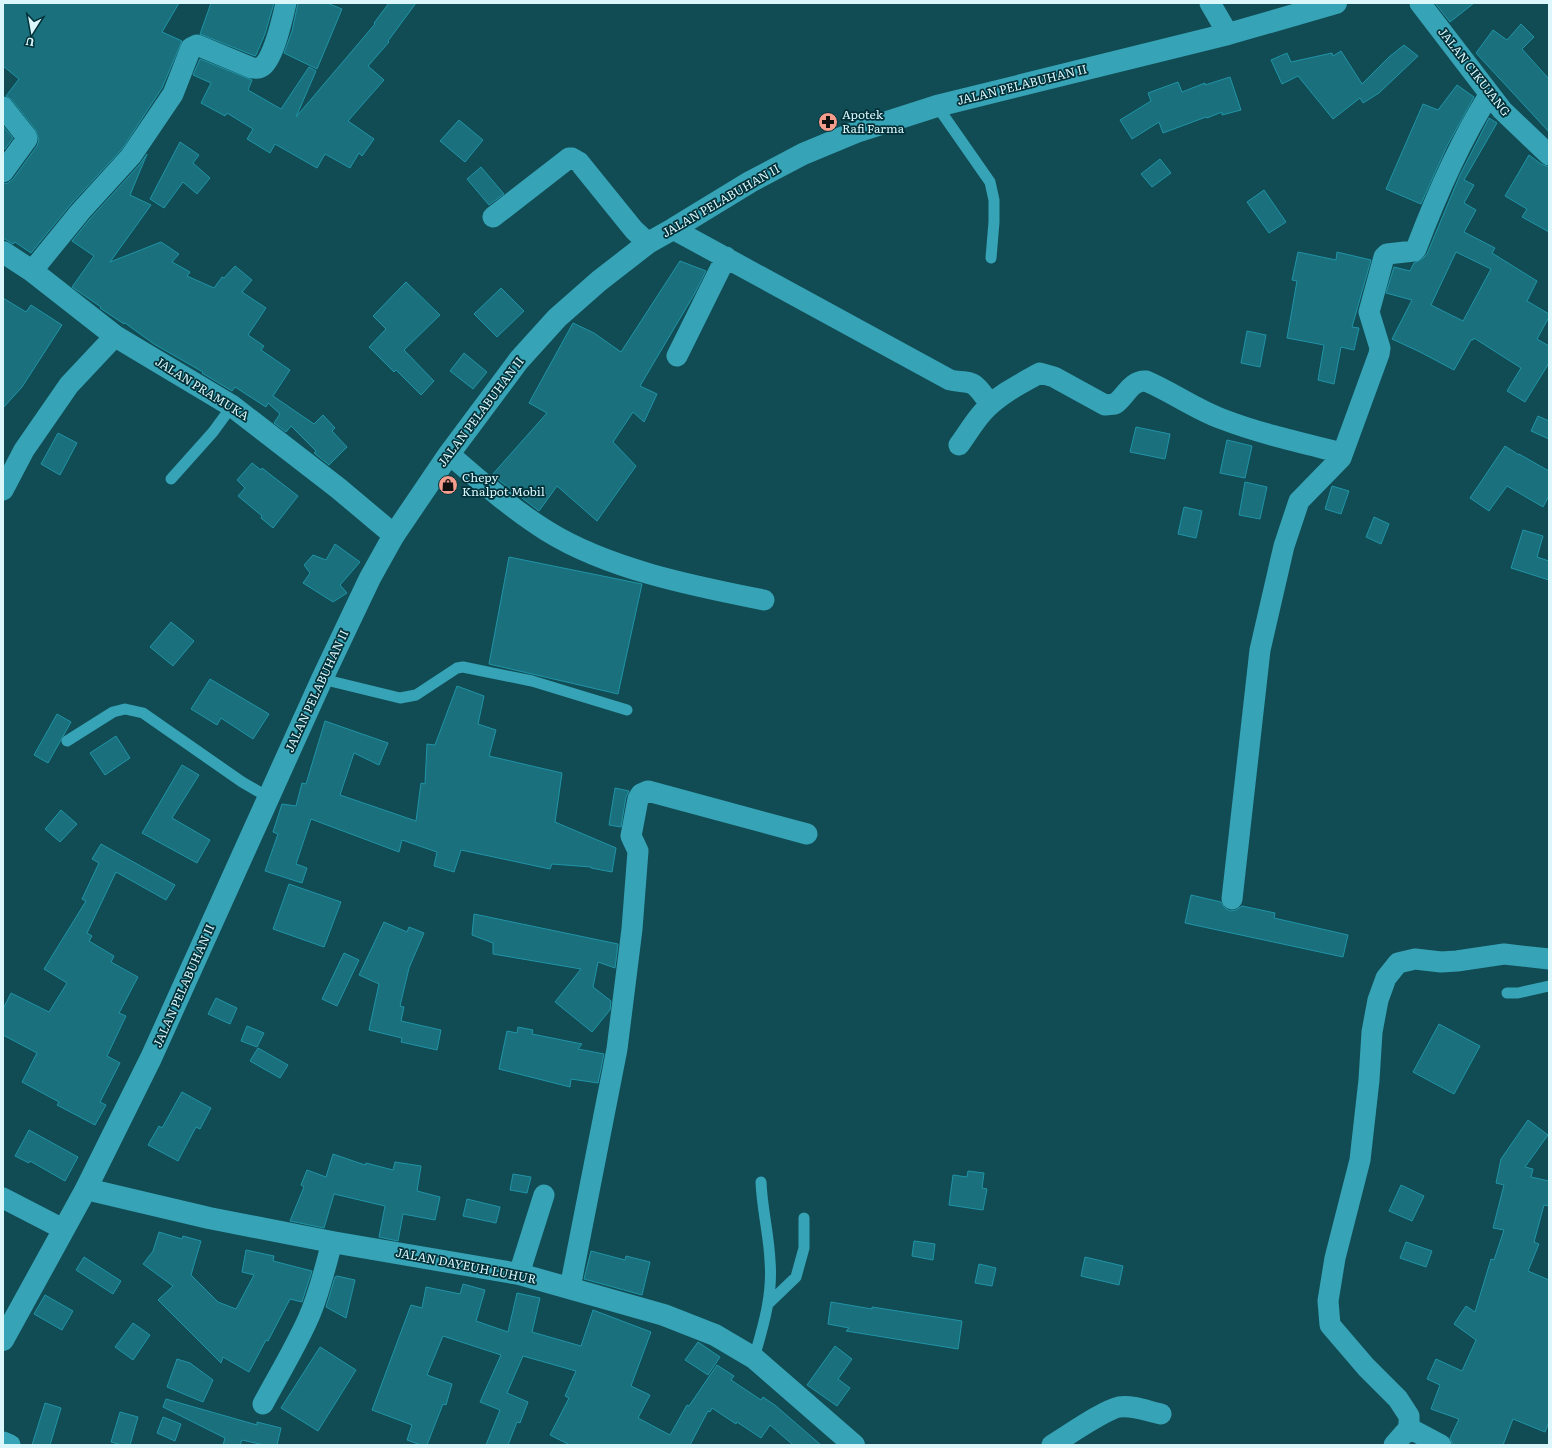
<svg xmlns="http://www.w3.org/2000/svg" width="1552" height="1448" viewBox="0 0 1552 1448" font-family="Literata,serif">
<style>
.building{fill:#1a707d;stroke:#2094a6;fill-rule:evenodd}
.lines{fill:none;stroke-linecap:round;stroke-linejoin:round}
.service{stroke:#36a4b6;stroke-width:11}
.minor{stroke:#36a4b6;stroke-width:21}
.tertiary{stroke:#36a4b6;stroke-width:22}
.secondary{stroke:#36a4b6;stroke-width:22}
.labels{text-anchor:middle;stroke-width:3.5;stroke-linejoin:round;paint-order:stroke}
.street-label{font-size:12px;fill:#dbf7fc;stroke:#003038}
.poi-label{font-size:12px;fill:#dbf7fc;stroke:#003038;text-anchor:start}
</style>
<rect width="100%" height="100%" fill="#114c55"/>
<!-- building -->
<path class="building" d="M 3,3 L 179,3 L 162,32 L 182,41 L 162,88 L 122,149 L 71,204 L 31,253 L 15,242 L 13,244 L 3,238 L 3,184 L 8,183 L 13,179 L 37,146 L 39,140 L 35,129 L 12,100 L 6,96 L 19,79 L 3,66 Z
M 211,3 L 274,3 L 265,34 L 256,55 L 255,56 L 200,34 Z
M 298,3 L 327,3 L 342,9 L 317,69 L 284,53 L 292,31 Z
M 389,3 L 416,3 L 388,41 L 389,42 L 368,66 L 384,80 L 348,121 L 374,139 L 362,156 L 359,153 L 350,168 L 325,154 L 317,168 L 275,144 L 270,153 L 247,139 L 253,129 L 227,113 L 225,116 L 201,103 L 211,83 L 193,75 L 200,59 L 252,80 L 248,90 L 281,109 L 309,67 L 316,71 L 296,117 L 375,24 L 374,23 Z
M 1435,3 L 1474,3 L 1450,22 Z
M 1521,24 L 1534,37 L 1522,49 L 1549,79 L 1549,132 L 1476,53 L 1493,30 L 1507,40 Z
M 1404,45 L 1418,56 L 1379,93 L 1363,103 L 1360,98 L 1333,119 L 1298,76 L 1282,84 L 1271,60 L 1287,53 L 1291,62 L 1332,53 L 1333,56 L 1341,51 L 1362,84 L 1389,57 Z
M 1230,77 L 1241,110 L 1222,115 L 1222,112 L 1207,118 L 1206,117 L 1163,133 L 1159,122 L 1132,139 L 1120,120 L 1151,101 L 1148,93 L 1178,82 L 1182,92 L 1205,83 L 1205,85 Z
M 1457,85 L 1474,97 L 1447,146 L 1421,204 L 1386,189 L 1423,104 L 1438,110 Z
M 1489,118 L 1497,123 L 1464,180 L 1474,185 L 1464,203 L 1476,210 L 1464,232 L 1495,248 L 1492,253 L 1537,281 L 1527,301 L 1549,314 L 1549,317 L 1537,339 L 1549,346 L 1549,363 L 1525,402 L 1507,391 L 1521,368 L 1474,338 L 1473,340 L 1471,340 L 1454,370 L 1420,352 L 1392,339 L 1412,300 L 1386,293 L 1394,267 L 1410,271 L 1414,263 L 1422,259 L 1427,254 L 1460,175 ZM 1456,252 L 1491,269 L 1463,321 L 1431,305 Z
M 459,120 L 483,140 L 465,162 L 440,141 Z
M 3,126 L 13,138 L 5,149 L 3,148 Z
M 180,142 L 199,155 L 193,163 L 210,178 L 197,194 L 183,182 L 164,208 L 150,199 Z
M 147,154 L 130,195 L 151,205 L 110,262 L 161,242 L 179,254 L 172,262 L 190,272 L 187,276 L 214,288 L 222,277 L 224,278 L 235,266 L 252,280 L 242,292 L 266,308 L 248,335 L 264,346 L 261,350 L 290,370 L 273,396 L 314,424 L 323,415 L 335,428 L 332,431 L 347,447 L 329,465 L 314,453 L 316,451 L 291,426 L 286,432 L 274,423 L 280,414 L 268,403 L 266,407 L 235,387 L 232,391 L 202,373 L 203,372 L 154,344 L 125,323 L 124,324 L 100,308 L 101,307 L 72,287 L 94,256 L 72,241 L 89,220 L 140,164 Z
M 1529,155 L 1541,164 L 1549,167 L 1549,232 L 1522,217 L 1527,209 L 1505,196 Z
M 1160,159 L 1171,173 L 1152,187 L 1141,174 Z
M 481,167 L 504,194 L 489,205 L 467,179 Z
M 1264,190 L 1286,222 L 1269,233 L 1247,202 Z
M 1298,252 L 1336,260 L 1337,252 L 1371,260 L 1352,327 L 1359,328 L 1354,350 L 1341,347 L 1334,384 L 1318,380 L 1324,345 L 1287,338 L 1297,281 L 1292,280 Z
M 680,261 L 706,271 L 695,293 L 640,386 L 657,394 L 644,422 L 633,412 L 613,442 L 636,466 L 597,521 L 557,486 L 539,511 L 492,475 L 547,413 L 529,403 L 573,323 L 594,333 L 621,352 Z
M 406,282 L 440,315 L 404,350 L 434,381 L 421,395 L 396,370 L 394,372 L 369,347 L 386,329 L 373,316 Z
M 501,288 L 524,311 L 497,337 L 474,314 Z
M 3,298 L 26,312 L 31,305 L 62,325 L 22,387 L 3,408 Z
M 1247,331 L 1266,335 L 1260,367 L 1241,363 Z
M 464,353 L 487,372 L 473,389 L 450,371 Z
M 1538,416 L 1549,421 L 1549,439 L 1531,431 Z
M 1136,427 L 1170,434 L 1165,459 L 1130,452 Z
M 58,433 L 77,443 L 60,475 L 41,464 Z
M 1227,440 L 1252,446 L 1245,478 L 1220,473 Z
M 1505,446 L 1519,455 L 1519,454 L 1549,471 L 1549,496 L 1543,507 L 1507,486 L 1489,511 L 1470,498 Z
M 252,463 L 261,470 L 262,468 L 298,496 L 273,528 L 261,518 L 262,516 L 238,496 L 245,488 L 237,480 Z
M 1245,482 L 1267,487 L 1260,519 L 1239,515 Z
M 1332,486 L 1349,491 L 1341,514 L 1325,509 Z
M 1184,507 L 1202,511 L 1196,538 L 1178,534 Z
M 1374,517 L 1389,524 L 1381,544 L 1366,537 Z
M 1523,530 L 1543,536 L 1537,557 L 1549,561 L 1549,580 L 1511,568 Z
M 335,544 L 360,562 L 340,585 L 347,593 L 333,602 L 303,583 L 310,573 L 304,565 L 313,555 L 326,560 Z
M 509,557 L 642,584 L 618,694 L 489,664 Z
M 171,622 L 194,641 L 173,666 L 150,647 Z
M 210,679 L 269,714 L 253,739 L 221,718 L 217,725 L 191,709 Z
M 457,686 L 484,696 L 478,724 L 496,730 L 489,756 L 562,773 L 555,822 L 616,848 L 612,872 L 591,868 L 591,867 L 552,864 L 550,869 L 461,850 L 454,872 L 434,866 L 437,852 L 402,840 L 399,852 L 311,819 L 296,864 L 307,868 L 302,883 L 265,871 L 278,834 L 273,832 L 282,804 L 296,806 L 302,783 L 306,784 L 325,721 L 388,743 L 379,765 L 354,753 L 340,795 L 416,821 L 421,783 L 425,784 L 427,744 L 435,745 Z
M 57,714 L 71,722 L 48,763 L 34,755 Z
M 116,736 L 130,758 L 105,775 L 90,753 Z
M 182,765 L 199,775 L 172,818 L 210,840 L 197,863 L 142,833 Z
M 615,788 L 629,791 L 626,797 L 621,827 L 609,825 Z
M 61,810 L 77,824 L 60,842 L 45,829 Z
M 101,844 L 175,885 L 166,900 L 116,872 L 87,933 L 92,936 L 89,941 L 114,956 L 111,962 L 138,977 L 119,1013 L 126,1016 L 107,1056 L 120,1063 L 100,1102 L 106,1105 L 95,1125 L 57,1105 L 59,1102 L 22,1082 L 37,1053 L 3,1035 L 3,1009 L 11,993 L 49,1012 L 67,983 L 44,969 L 86,901 L 82,899 L 99,863 L 92,859 Z
M 289,884 L 341,902 L 324,947 L 273,929 Z
M 1191,895 L 1221,902 L 1225,908 L 1230,911 L 1236,910 L 1242,906 L 1275,913 L 1274,918 L 1348,935 L 1343,957 L 1185,923 Z
M 474,914 L 618,944 L 615,968 L 598,962 L 593,987 L 611,1001 L 610,1010 L 592,1032 L 555,1002 L 581,969 L 493,954 L 493,943 L 472,935 Z
M 384,922 L 407,932 L 409,927 L 424,933 L 409,968 L 400,1006 L 404,1007 L 401,1021 L 441,1030 L 437,1050 L 401,1042 L 402,1038 L 369,1030 L 379,984 L 359,975 Z
M 344,953 L 359,960 L 337,1006 L 322,999 Z
M 216,998 L 237,1008 L 230,1024 L 208,1014 Z
M 1439,1024 L 1480,1046 L 1454,1094 L 1413,1072 Z
M 247,1026 L 264,1033 L 257,1047 L 241,1041 Z
M 518,1027 L 533,1030 L 532,1034 L 582,1044 L 578,1049 L 604,1054 L 598,1083 L 571,1079 L 570,1087 L 499,1069 L 507,1031 L 517,1033 Z
M 258,1048 L 288,1065 L 280,1078 L 250,1061 Z
M 182,1092 L 211,1108 L 200,1129 L 196,1127 L 178,1161 L 148,1145 L 159,1126 L 162,1128 Z
M 1528,1120 L 1548,1135 L 1525,1167 L 1533,1169 L 1531,1177 L 1549,1181 L 1549,1206 L 1544,1205 L 1534,1242 L 1539,1244 L 1528,1271 L 1549,1280 L 1549,1422 L 1545,1432 L 1513,1419 L 1503,1445 L 1453,1445 L 1450,1438 L 1459,1419 L 1431,1409 L 1440,1385 L 1427,1379 L 1436,1359 L 1462,1371 L 1476,1340 L 1454,1324 L 1466,1306 L 1475,1312 L 1491,1259 L 1494,1260 L 1504,1230 L 1493,1228 L 1504,1185 L 1496,1183 L 1501,1159 Z
M 29,1130 L 78,1157 L 65,1181 L 30,1161 L 29,1163 L 15,1156 Z
M 333,1154 L 365,1165 L 366,1163 L 393,1170 L 395,1162 L 421,1166 L 417,1191 L 440,1197 L 435,1220 L 403,1214 L 398,1241 L 379,1237 L 385,1206 L 334,1194 L 324,1228 L 290,1221 L 304,1187 L 301,1185 L 307,1170 L 326,1177 Z
M 968,1171 L 984,1173 L 982,1188 L 987,1189 L 983,1210 L 949,1205 L 953,1175 L 967,1177 Z
M 513,1174 L 531,1177 L 527,1193 L 510,1190 Z
M 1401,1185 L 1424,1196 L 1412,1221 L 1389,1211 Z
M 467,1199 L 500,1207 L 496,1223 L 463,1216 Z
M 159,1232 L 182,1239 L 183,1236 L 201,1241 L 191,1275 L 218,1302 L 236,1309 L 254,1275 L 242,1272 L 246,1250 L 274,1256 L 273,1261 L 312,1271 L 302,1302 L 290,1299 L 268,1341 L 266,1340 L 249,1372 L 223,1357 L 221,1363 L 158,1300 L 173,1286 L 143,1264 L 153,1251 Z
M 914,1241 L 935,1244 L 933,1260 L 912,1256 Z
M 1406,1242 L 1432,1251 L 1426,1267 L 1400,1258 Z
M 591,1251 L 625,1260 L 626,1256 L 650,1262 L 642,1295 L 584,1279 Z
M 84,1257 L 121,1281 L 113,1294 L 76,1270 Z
M 1085,1257 L 1123,1266 L 1119,1285 L 1081,1276 Z
M 979,1264 L 996,1268 L 992,1286 L 975,1283 Z
M 337,1276 L 355,1280 L 346,1318 L 326,1307 L 335,1277 Z
M 463,1284 L 485,1290 L 476,1321 L 508,1332 L 517,1293 L 540,1298 L 532,1332 L 581,1346 L 593,1310 L 651,1332 L 631,1386 L 650,1395 L 638,1418 L 670,1435 L 687,1405 L 689,1406 L 717,1365 L 734,1376 L 731,1380 L 761,1400 L 763,1397 L 776,1406 L 821,1445 L 793,1445 L 770,1425 L 761,1438 L 737,1422 L 736,1424 L 712,1408 L 710,1412 L 708,1411 L 690,1445 L 570,1445 L 550,1435 L 569,1398 L 565,1396 L 576,1371 L 523,1356 L 507,1393 L 528,1402 L 520,1423 L 517,1422 L 508,1445 L 486,1445 L 500,1410 L 480,1402 L 501,1355 L 443,1336 L 427,1375 L 452,1384 L 446,1405 L 443,1404 L 427,1445 L 421,1445 L 407,1440 L 412,1425 L 372,1410 L 411,1305 L 422,1308 L 426,1287 L 460,1294 Z
M 45,1295 L 73,1311 L 62,1330 L 34,1314 Z
M 831,1302 L 872,1309 L 872,1307 L 962,1321 L 958,1349 L 846,1331 L 849,1328 L 828,1324 Z
M 133,1323 L 150,1335 L 133,1360 L 115,1347 Z
M 698,1342 L 720,1357 L 708,1375 L 685,1360 Z
M 835,1346 L 852,1359 L 838,1379 L 850,1388 L 837,1406 L 807,1385 Z
M 320,1347 L 356,1370 L 318,1431 L 281,1408 Z
M 177,1359 L 190,1363 L 213,1380 L 203,1402 L 167,1387 Z
M 166,1399 L 257,1425 L 257,1422 L 281,1428 L 277,1445 L 264,1445 L 242,1440 L 240,1445 L 223,1445 L 225,1438 L 163,1407 Z
M 45,1403 L 61,1408 L 50,1445 L 32,1445 Z
M 120,1412 L 138,1417 L 130,1445 L 122,1445 L 111,1442 Z
M 163,1417 L 181,1424 L 175,1441 L 157,1433 Z"/>
<g class="lines">
<!-- service -->
<path class="service" d="M 937,106 L 990,182 L 994,200 L 994,222 L 991,258
M 171,479 L 213,432 L 232,406
M 322,679 L 400,698 L 416,695 L 457,668 L 463,667 L 532,681 L 627,710
M 67,741 L 113,712 L 125,709 L 143,713 L 242,782 L 268,797
M 1507,993 L 1518,993 L 1549,986
M 769,1303 L 796,1277 L 804,1248 L 804,1218
M 754,1358 C 763,1327 773,1295 770,1261 C 769,1235 762,1209 761,1182"/>
<!-- minor -->
<path class="minor" d="M 1210,3 L 1228,34
M 1420,3 L 1502,110 L 1549,155
M 3,107 L 26,136 L 27,139 L 3,172
M 493,217 L 569,158 L 572,158 L 579,162 L 634,230 L 648,243
M 673,229 L 950,380 C 957,382 964,381 970,383 C 978,385 985,398 990,404
M 32,271 L 80,212 L 131,156 L 173,94 L 191,48 L 197,45 L 252,68 C 255,68 258,69 261,67 C 273,62 283,16 286,3
M 677,356 L 726,257
M 959,445 C 967,434 974,422 983,412 C 998,395 1020,384 1040,373 L 1054,377 L 1105,405 L 1115,404 C 1126,396 1131,380 1146,381 C 1172,392 1195,409 1222,419 C 1261,434 1302,443 1342,453
M 449,454 C 480,481 512,509 547,531 C 608,569 693,586 764,600
M 3,490 L 24,450 L 69,385 L 115,336
M 1232,899 L 1260,650 L 1284,546 L 1299,501 L 1341,458 L 1379,354 L 1380,348 L 1369,312 L 1384,257 L 1387,254 L 1414,251 L 1416,249 C 1436,196 1459,143 1489,95
M 3,1198 L 63,1229
M 519,1274 L 544,1195
M 570,1288 L 617,1049 L 632,929 L 638,851 L 631,836 L 638,799 L 641,794 L 648,791 L 807,834
M 263,1404 C 278,1376 295,1348 308,1319 C 319,1295 325,1268 332,1242
M 1409,1428 L 1441,1445
M 3,1442 L 10,1445
M 1052,1445 C 1067,1436 1104,1410 1119,1407 C 1133,1405 1147,1411 1161,1414
M 1394,1445 L 1409,1428 L 1409,1416 L 1398,1399 L 1366,1367 L 1330,1325 L 1328,1301 L 1335,1258 L 1360,1160 L 1369,1080 L 1372,1032 L 1378,1000 L 1386,978 L 1398,963 L 1415,959 L 1441,962 L 1457,961 L 1504,954 L 1549,959"/>
<!-- tertiary -->
<path class="tertiary" d="M 3,252 L 32,271 L 115,336 L 232,406 L 338,488 L 394,535
M 86,1189 L 209,1218 L 332,1242 L 519,1274 L 664,1315 L 715,1335 L 754,1358 L 854,1445"/>
<!-- secondary -->
<path class="secondary" d="M 3,1340 L 86,1189 L 151,1058 L 322,679 L 370,578 L 394,535 L 449,454 L 519,360 L 557,318 L 599,281 L 648,243 L 673,229 L 750,182 L 803,154 L 856,132 L 937,106 L 1228,34 L 1336,3"/>
</g>
<!-- icons -->
<defs>
<symbol id="pharmacy-disc" viewBox="-11 -11 22 22"><circle r="9.5" fill="#f49d8d" stroke="#003038"/><path d="M-2-6h4v4h4v4h-4v4h-4v-4h-4v-4h4Z" fill="#111"/></symbol>
<symbol id="shop-disc" viewBox="-11 -11 22 22"><circle r="9.5" fill="#f49d8d" stroke="#003038"/><path d="M-5-2.5h2.3a2.7 3.5 0 0 1 5.4 0H5L5.5 6h-11ZM-1.5-2.5h3a1.5 2.3 0 0 0-3 0Z" fill="#111"/></symbol>
</defs>
<g fill-rule="evenodd">
<use href="#pharmacy-disc" x="817" y="111" width="22" height="22"/>
<use href="#shop-disc" x="437" y="474" width="22" height="22"/>
</g>
<g class="labels">
<!-- street labels -->
<g class="street-label">
<text transform="translate(1474 72) rotate(52)" y="4">JALAN CIKUJANG</text>
<text transform="translate(1022 85) rotate(-14)" y="4">JALAN PELABUHAN II</text>
<text transform="translate(721 201) rotate(-30)" y="4">JALAN PELABUHAN II</text>
<text transform="translate(202 389) rotate(32)" y="4">JALAN PRAMUKA</text>
<text transform="translate(481 412) rotate(-53)" y="4">JALAN PELABUHAN II</text>
<text transform="translate(317 691) rotate(-65)" y="4">JALAN PELABUHAN II</text>
<text transform="translate(184 986) rotate(-66)" y="4">JALAN PELABUHAN II</text>
<text transform="translate(466 1266) rotate(11)" y="4">JALAN DAYEUH LUHUR</text>
</g>
<!-- poi labels -->
<g class="poi-label">
<text x="842" y="119">Apotek<tspan x="842" dy="14">Rafi Farma</tspan></text>
<text x="462" y="482">Chepy<tspan x="462" dy="14">Knalpot Mobil</tspan></text>
</g>
</g>
<!-- border -->
<rect width="1552" height="1448" fill="none" stroke="#dbf7fc" stroke-width="8"/>
<!-- north arrow -->
<g transform="translate(32 32) rotate(191)" stroke="#003038" stroke-width="3" paint-order="stroke">
<path d="M0-3L7 15L0 10L-7 15Z" fill="#dbf7fc"/>
<text y="-6" font-size="11" font-weight="bold" text-anchor="middle" fill="#dbf7fc">U</text>
</g>
</svg>
